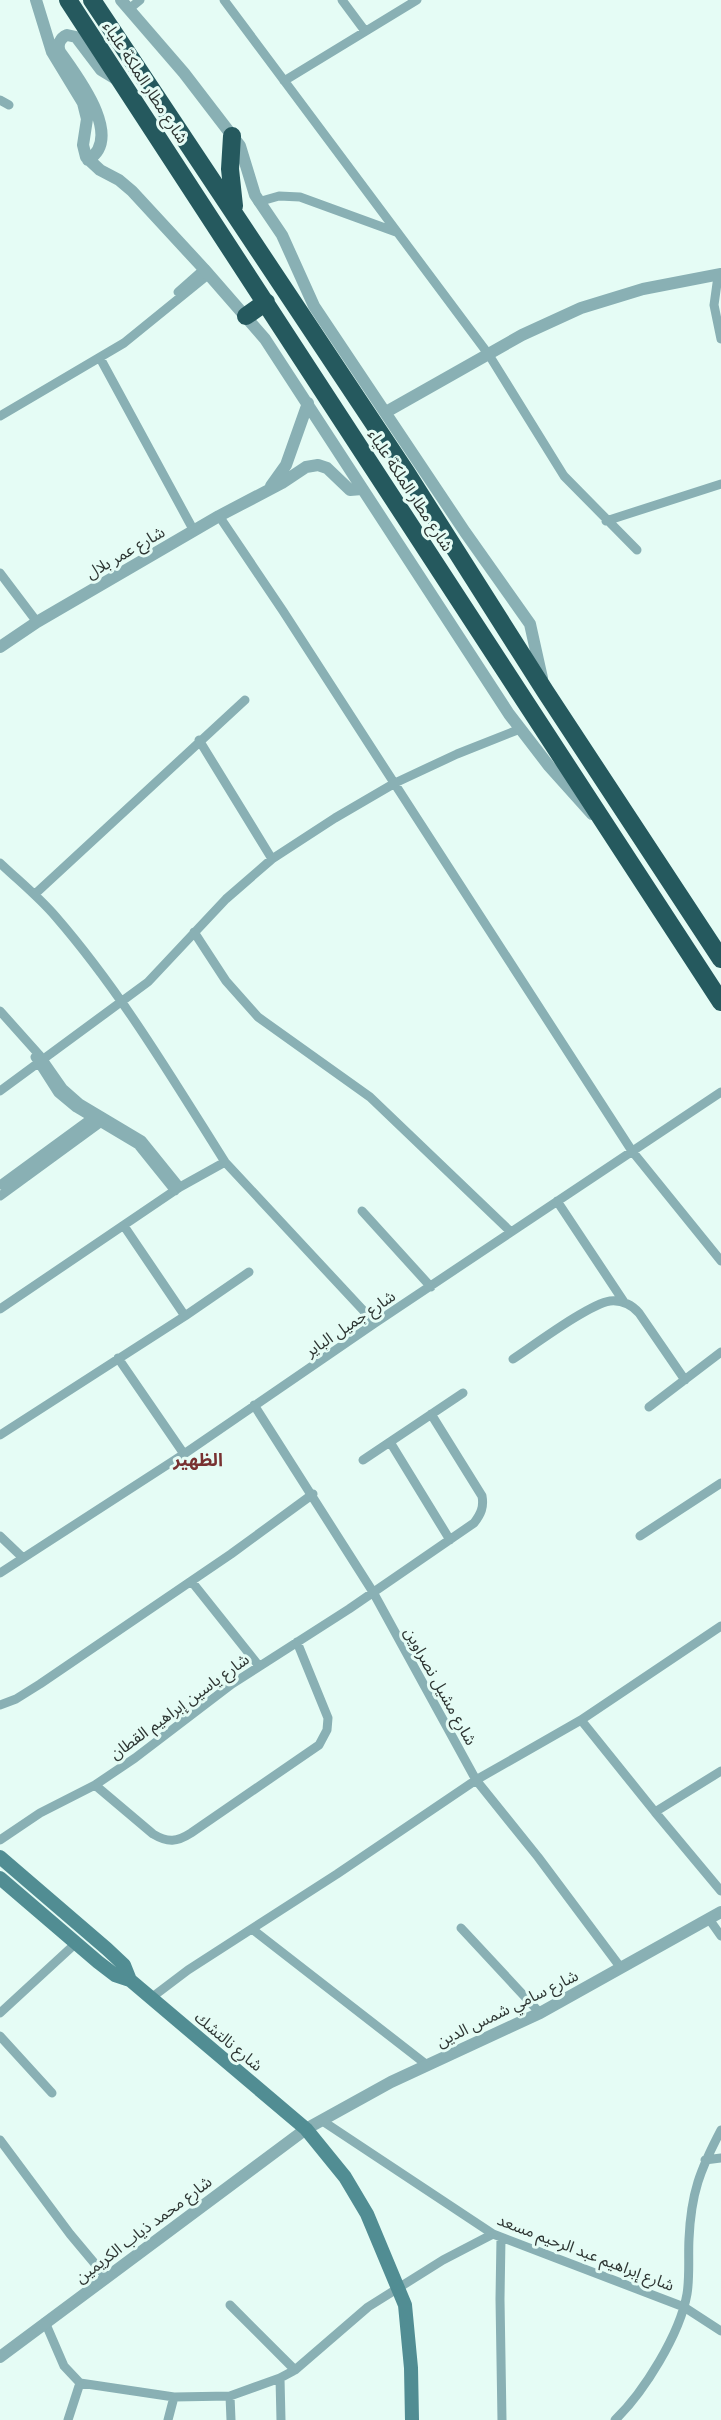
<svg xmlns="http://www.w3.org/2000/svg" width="721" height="2420" viewBox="0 0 721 2420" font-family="Roboto,'Noto Sans Arabic',sans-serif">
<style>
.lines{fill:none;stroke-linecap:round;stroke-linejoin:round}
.minor{stroke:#89b0b4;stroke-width:9}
.tertiary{stroke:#89b0b4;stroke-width:12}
.secondary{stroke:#518d93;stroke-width:14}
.motorway{stroke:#25595e;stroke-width:18}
.labels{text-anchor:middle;stroke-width:6;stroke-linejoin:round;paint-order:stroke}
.street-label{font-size:16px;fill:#2e3633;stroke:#e5fcf5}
.neighbourhood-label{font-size:18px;font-weight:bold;fill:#783131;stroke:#e5fcf5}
</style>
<rect width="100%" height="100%" fill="#e5fcf5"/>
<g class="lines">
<!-- minor -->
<path class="minor" d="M 224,0 L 489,355 L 564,476 L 637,550
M 342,0 L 365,31
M 129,9 L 140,0
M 284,81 L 417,0
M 0,100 L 9,105
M 258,202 L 279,196 L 300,197 L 396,232
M 718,276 L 714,305 L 721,339
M 178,292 L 204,269
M 100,358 L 194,531
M 0,416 L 124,343 L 209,274
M 219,516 L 283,611 L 632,1151 L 721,1261
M 606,521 L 721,484
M 0,573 L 37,622
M 199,740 L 272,859
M 0,863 C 19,881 39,897 56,917 C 121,992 172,1078 225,1162
M 35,894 L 245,700
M 194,932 L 226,981 L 258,1017 L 370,1097 L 511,1232
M 0,1011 L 42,1058 L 63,1088 L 80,1103 L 142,1140 L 180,1187
M 35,1057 L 58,1093 L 76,1108 L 138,1145 L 175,1191
M 0,1091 L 148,982 L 226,899 L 272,859 L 335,818 L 395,783 L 457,754 L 520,729
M 0,1185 L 96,1115
M 0,1196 L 104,1120
M 557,1201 L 624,1302
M 362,1211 L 431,1287
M 124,1226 L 185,1316
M 0,1309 L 180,1187 L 225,1162 L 375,1323
M 118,1358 L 184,1454
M 513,1359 C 533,1346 589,1304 610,1301 C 621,1300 631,1304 639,1313 L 685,1380
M 254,1405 L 373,1592 L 476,1780 L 538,1857 L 621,1968
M 649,1407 L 721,1352
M 0,1435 L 185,1316 L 249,1272
M 390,1442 L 450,1540
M 363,1460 L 463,1393
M 0,1536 L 22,1557
M 640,1536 L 721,1483
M 0,1573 L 184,1454 L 375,1323 L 721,1092
M 192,1582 L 259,1666
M 0,1705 L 16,1699 L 40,1684 L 231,1554 L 313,1494
M 581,1720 L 721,1626
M 95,1785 L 153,1834 C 168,1843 177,1842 191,1833 L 319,1745 L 327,1730 L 328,1718 L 297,1642
M 655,1812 L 721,1891
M 0,1840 L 40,1813 L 95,1785 L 135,1758 L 232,1684 L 349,1609 L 474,1523 C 481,1514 484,1507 482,1496 L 431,1414
M 709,1919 L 721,1936
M 461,1928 L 540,2013
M 252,1929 L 427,2065
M 151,1998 L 188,1970 L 337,1874 L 476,1780 L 581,1720 L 655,1812 L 721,1771
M 0,2013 L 75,1944
M 0,2036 L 52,2093
M 321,2120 L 493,2234 L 684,2307 L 721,2331
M 0,2140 L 70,2234 L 106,2277
M 705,2160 L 721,2158
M 501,2238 L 500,2299 L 502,2420
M 230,2305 L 295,2370
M 45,2322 L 64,2366 L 80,2383 L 174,2397 L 230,2396 L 280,2378 L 295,2370 L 368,2307 L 443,2260 L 493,2234
M 280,2378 L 281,2420
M 230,2396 L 231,2420
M 68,2420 L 80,2383
M 168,2420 L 174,2397
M 615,2420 C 644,2392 680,2334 687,2294 C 690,2276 688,2257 689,2239 C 691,2193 700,2170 721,2130"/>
<!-- tertiary -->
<path class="tertiary" d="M 36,0 L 52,52 L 83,103 L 87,119 L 83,145 L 86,157 L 100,170 L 119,180 L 132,191 L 204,269 L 265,339 L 509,714 L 549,766 L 592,814
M 121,0 L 184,73 L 240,146 L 255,195 L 282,235 L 314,306 L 465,532 L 530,624 L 542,678
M 88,160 C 125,137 76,75 60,52 C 57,45 60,38 67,35 L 76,37 L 101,70 L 119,81
M 386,412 L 522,335 L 581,308 L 643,289 L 721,274
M 271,486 L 286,465 L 308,403
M 0,647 L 37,622 L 219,516 L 282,483 L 306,467 L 318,465 L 327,468 L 350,490 L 362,489
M 0,2357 L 306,2129 L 391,2082 L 540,2013 L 721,1912"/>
<!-- secondary -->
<path class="secondary" d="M 0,1857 L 107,1949 L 124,1965 L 130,1980
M 0,1878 L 98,1962 L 115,1975 L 130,1980 L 306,2129 L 345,2177 L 367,2214 L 405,2305 L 411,2368 L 412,2420"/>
<!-- motorway -->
<path class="motorway" d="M 68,0 L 721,1002
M 92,0 L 406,472 L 545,691 L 721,959
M 232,136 L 230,169 L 234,206
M 246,316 L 266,302"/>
</g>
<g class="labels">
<!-- street labels -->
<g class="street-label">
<text transform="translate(146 82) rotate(57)" y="6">شارع مطار الملكة علياء</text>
<text transform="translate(411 490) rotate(57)" y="6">شارع مطار الملكة علياء</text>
<text transform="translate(125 552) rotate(-30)" y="6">شارع عمر بلال</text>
<text transform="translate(350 1323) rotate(-34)" y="6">شارع جميل الباير</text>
<text transform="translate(441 1686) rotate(61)" y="6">شارع مشيل نصراوين</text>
<text transform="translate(179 1706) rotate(-36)" y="6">شارع ياسين إبراهيم القطان</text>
<text transform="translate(507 2008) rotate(-26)" y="6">شارع سامي شمس الدين</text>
<text transform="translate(229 2041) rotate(40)" y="6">شارع نالتشك</text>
<text transform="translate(143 2229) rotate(-37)" y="6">شارع محمد ذياب الكريمين</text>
<text transform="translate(586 2252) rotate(21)" y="6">شارع إبراهيم عبد الرحيم مسعد</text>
</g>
<!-- neighbourhood labels -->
<g class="neighbourhood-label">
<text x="198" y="1466">الظهير</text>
</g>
</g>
</svg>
